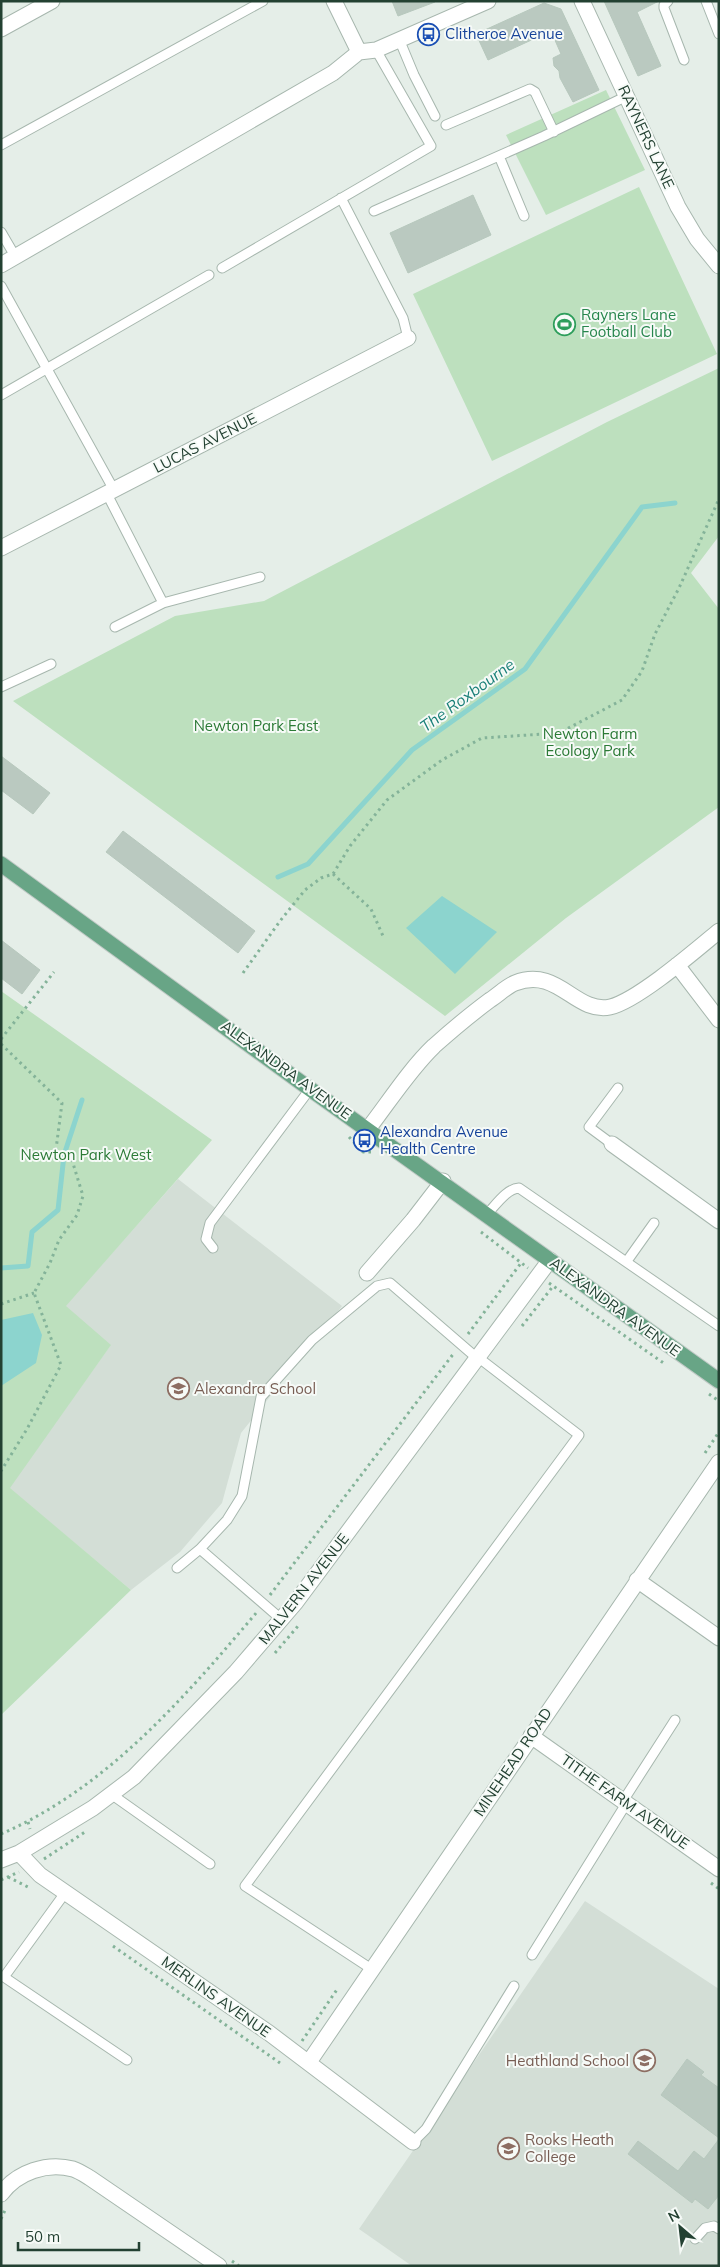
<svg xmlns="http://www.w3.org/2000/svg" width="720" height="2267" viewBox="0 0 720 2267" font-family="Mulish,sans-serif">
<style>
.built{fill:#d3ded6}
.green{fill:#bde0be}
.water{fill:#8cd4ce}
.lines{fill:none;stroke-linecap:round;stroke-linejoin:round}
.stream{stroke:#8cd4ce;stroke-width:5}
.building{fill:#bac9c0;stroke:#b7c8bd}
.lane-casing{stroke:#a7b7ae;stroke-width:11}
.street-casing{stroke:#a7b7ae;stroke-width:17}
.primary-casing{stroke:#c1cac6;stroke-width:17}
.path{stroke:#84b399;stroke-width:3;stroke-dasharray:2.5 4;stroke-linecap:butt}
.lane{stroke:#fff;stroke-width:9}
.street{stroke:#fff;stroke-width:15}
.primary{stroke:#68a586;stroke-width:15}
.labels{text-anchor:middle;stroke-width:4;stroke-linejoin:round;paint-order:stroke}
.transit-label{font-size:15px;fill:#164399;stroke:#f6faf7;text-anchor:start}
.street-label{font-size:15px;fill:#234132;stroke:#f6faf7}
.leisure-label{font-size:15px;fill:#27864d;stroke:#f6faf7;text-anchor:start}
.park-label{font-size:15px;fill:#2b7a36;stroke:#f6faf7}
.education-label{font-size:15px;fill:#785e54;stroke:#f6faf7;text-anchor:start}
.water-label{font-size:16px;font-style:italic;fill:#1a8078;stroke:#f6faf7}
</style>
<rect width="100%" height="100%" fill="#e5eee8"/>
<!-- built -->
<path class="built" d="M 178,1179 L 342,1306 L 241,1433 L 222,1503 L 180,1552 L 131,1590 L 9,1488 L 110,1346 L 65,1306 Z
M 585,1901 L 719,1989 L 719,2266 L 412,2266 L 359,2229 Z"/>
<!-- green -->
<path class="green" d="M 606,90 L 645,170 L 546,215 L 506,135 Z
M 639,187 L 717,354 L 492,461 L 413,294 Z
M 719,368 L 719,536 L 691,573 L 719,609 L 719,807 L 566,918 L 445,1016 L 13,701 L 175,616 L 264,601 L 607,422 Z
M 1,991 L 212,1140 L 66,1306 L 111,1345 L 10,1488 L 131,1590 L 1,1715 Z"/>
<!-- water -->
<path class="water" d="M 442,896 L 497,932 L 455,974 L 406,928 Z
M 33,1313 L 42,1335 L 36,1363 L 1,1386 L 1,1320 Z"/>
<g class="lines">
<!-- stream -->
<path class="stream" d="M 278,877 L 308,864 L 412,750 L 525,669 L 642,507 L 675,503
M 1,1268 L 28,1266 L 32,1232 L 58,1210 L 64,1155 L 82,1100"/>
</g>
<!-- building -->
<path class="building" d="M 392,1 L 435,1 L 435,2 L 398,16 Z
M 604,1 L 659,1 L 637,12 L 661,66 L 638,76 Z
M 544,3 L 561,9 L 599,90 L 573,102 L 560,78 L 559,71 L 554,66 L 553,58 L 561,54 L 551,31 L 488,60 L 476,34 Z
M 473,195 L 491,235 L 408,273 L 390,233 Z
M 1,756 L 50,793 L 33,814 L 1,790 Z
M 123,831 L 255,931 L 238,953 L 106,852 Z
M 1,940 L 40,970 L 22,994 L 1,978 Z
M 687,2059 L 704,2072 L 701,2075 L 719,2088 L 719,2138 L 661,2095 Z
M 719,2139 L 719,2195 L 708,2209 L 695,2199 L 692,2203 L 628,2154 L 638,2141 L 678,2171 L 694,2151 L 704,2159 Z"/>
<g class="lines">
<defs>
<path id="lane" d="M 668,1 L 664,5 L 664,8 L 684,60
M 706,1 L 719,34
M 399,39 L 414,75 L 435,116
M 446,125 L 530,89 L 535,92 L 554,132
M 1,145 L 263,1
M 499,156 L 524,216
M 341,198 L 403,318 L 408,338
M 374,211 L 544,136 L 627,96
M 1,232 L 15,256
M 222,268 L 431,146 L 376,50
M 1,286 L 114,490
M 1,395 L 209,275
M 107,494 L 163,603
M 115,627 L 163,603 L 260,577
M 1,687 L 51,664
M 612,1144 L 589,1127 L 618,1088
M 487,1214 C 496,1205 506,1189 519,1188 L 719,1326
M 213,1248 L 206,1239 L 210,1223 L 310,1089
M 627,1261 L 654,1223
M 200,1549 L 281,1619
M 177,1568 L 200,1549 L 227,1520 L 242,1496 L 261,1397 L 312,1340 L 377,1286 L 390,1283 L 478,1359
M 111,1794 L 210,1864
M 623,1801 L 675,1720
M 65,1893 L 4,1977 L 127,2060
M 532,1955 L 626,1804
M 373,1970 L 245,1886 L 579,1435 L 479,1358
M 413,2142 L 426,2129 L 514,1986
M 695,2239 L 705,2228 L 714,2226 L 719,2229"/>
<path id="street" d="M 334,1 L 359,52 L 376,50 L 488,1
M 582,1 L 678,207 L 697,239 L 719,266
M 1,29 L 52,1
M 1,265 L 333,73 L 359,52
M 1,548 L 408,338
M 677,965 L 719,1020
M 368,1129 C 389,1102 409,1070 434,1046 C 452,1030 471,1014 490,1000 C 498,995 507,986 515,983 C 558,966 575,1014 610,1007 C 637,1001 696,950 719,931
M 612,1144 L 719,1221
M 367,1273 L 413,1220 L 443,1181
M 637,1580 L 719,1638
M 531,1736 L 719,1869
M 19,1853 L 40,1875 L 269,2033 L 413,2142
M 1,1860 L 19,1853 L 93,1808 L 134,1777 L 236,1672 L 296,1602 L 550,1260
M 309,2062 L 719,1462
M 1,2194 C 17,2172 47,2162 73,2169 C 79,2171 85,2175 90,2178 L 219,2266"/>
<path id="primary" d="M 1,864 L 310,1089 L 719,1381"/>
</defs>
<!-- lane casing -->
<use href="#lane" class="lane-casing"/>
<!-- street casing -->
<use href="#street" class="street-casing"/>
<!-- primary casing -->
<use href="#primary" class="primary-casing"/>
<!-- path -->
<path class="path" d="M 333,874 L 371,909 L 383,936
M 243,973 L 280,921 L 305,890 L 321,878 L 333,874 L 350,846 L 387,800 L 442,760 L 482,738 L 559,733 L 622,700 L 642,671 L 655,634 L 679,588 L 719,499
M 1,1039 L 54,972
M 1,1044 L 62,1103 L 55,1157 L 72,1160 L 83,1196 L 77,1215 L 59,1240 L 50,1263 L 34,1293 L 61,1365 L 27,1429 L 1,1471
M 349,1137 L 363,1152 L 371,1152
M 481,1232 L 528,1268
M 549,1283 L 665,1364
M 1,1304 L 34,1293
M 522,1326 L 554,1285
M 468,1334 L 521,1263
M 709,1394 L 719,1401
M 705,1453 L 719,1432
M 270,1595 L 454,1353
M 275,1653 L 298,1626
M 28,1822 L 30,1829
M 1,1834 C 107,1788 184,1698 257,1612
M 44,1859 L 85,1832
M 8,1877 L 30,1888
M 1,1880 L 19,1872
M 711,1883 L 719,1889
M 113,1946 L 280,2063
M 302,2041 L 338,1988
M 1,2219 L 6,2208
M 232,2261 L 239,2266"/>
<!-- lane -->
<use href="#lane" class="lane"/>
<!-- street -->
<use href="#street" class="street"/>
<!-- primary -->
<use href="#primary" class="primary"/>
</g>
<!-- icons -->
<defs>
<symbol id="bus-ring" viewBox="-11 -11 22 22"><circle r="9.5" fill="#f6faf7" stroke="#1a4fb4" stroke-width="1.5"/><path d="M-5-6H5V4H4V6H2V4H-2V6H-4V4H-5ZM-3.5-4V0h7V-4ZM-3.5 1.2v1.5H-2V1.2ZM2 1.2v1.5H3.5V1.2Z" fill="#1a4fb4"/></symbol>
<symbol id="stadium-ring" viewBox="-11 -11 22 22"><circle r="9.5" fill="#f6faf7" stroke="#2e9e5b" stroke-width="1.5"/><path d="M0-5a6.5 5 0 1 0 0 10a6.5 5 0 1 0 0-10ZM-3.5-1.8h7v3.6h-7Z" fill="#2e9e5b"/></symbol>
<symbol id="school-ring" viewBox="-11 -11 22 22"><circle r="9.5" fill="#f6faf7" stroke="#8d6e63" stroke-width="1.5"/><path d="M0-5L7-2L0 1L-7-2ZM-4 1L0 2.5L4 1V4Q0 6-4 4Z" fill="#8d6e63"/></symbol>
</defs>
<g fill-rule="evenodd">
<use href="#bus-ring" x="416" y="22" width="25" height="25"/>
<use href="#stadium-ring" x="552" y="312" width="25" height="25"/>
<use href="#bus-ring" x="352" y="1128" width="25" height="25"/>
<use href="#school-ring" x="166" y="1376" width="25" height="25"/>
<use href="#school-ring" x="632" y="2048" width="25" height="25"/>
<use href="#school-ring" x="496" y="2136" width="25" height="25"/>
</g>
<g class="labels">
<!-- transit labels -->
<g class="transit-label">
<text x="445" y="39">Clitheroe Avenue</text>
<text x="380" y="1137">Alexandra Avenue<tspan x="380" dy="17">Health Centre</tspan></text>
</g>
<!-- street labels -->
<g class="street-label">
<text transform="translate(646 137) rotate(65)" y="5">RAYNERS LANE</text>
<text transform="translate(205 443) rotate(-27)" y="5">LUCAS AVENUE</text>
<text transform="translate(286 1070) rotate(36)" y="5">ALEXANDRA AVENUE</text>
<text transform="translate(615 1307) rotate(36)" y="5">ALEXANDRA AVENUE</text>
<text transform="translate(304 1589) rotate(-52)" y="5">MALVERN AVENUE</text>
<text transform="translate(513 1762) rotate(-56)" y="5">MINEHEAD ROAD</text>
<text transform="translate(625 1802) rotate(35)" y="5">TITHE FARM AVENUE</text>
<text transform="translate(216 1997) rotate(35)" y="5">MERLINS AVENUE</text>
</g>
<!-- leisure labels -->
<g class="leisure-label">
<text x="581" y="320">Rayners Lane<tspan x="581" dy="17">Football Club</tspan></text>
</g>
<!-- park labels -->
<g class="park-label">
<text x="256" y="731">Newton Park East</text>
<text x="590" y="739">Newton Farm<tspan x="590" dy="17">Ecology Park</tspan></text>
<text x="86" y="1160">Newton Park West</text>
</g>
<!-- education labels -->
<g class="education-label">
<text x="194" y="1394">Alexandra School</text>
<text x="629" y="2066" text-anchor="end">Heathland School</text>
<text x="525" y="2145">Rooks Heath<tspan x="525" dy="17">College</tspan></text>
</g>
<!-- water labels -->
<g class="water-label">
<text transform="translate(467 695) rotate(-36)" y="6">The Roxbourne</text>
</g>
</g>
<!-- border -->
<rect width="720" height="2267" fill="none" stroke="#234132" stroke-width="5"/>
<!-- north arrow -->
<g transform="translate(680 2227) rotate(332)" stroke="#f6faf7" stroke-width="4" paint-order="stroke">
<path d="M0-4L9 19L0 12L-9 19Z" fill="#234132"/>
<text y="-8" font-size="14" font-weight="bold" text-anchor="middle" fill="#234132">N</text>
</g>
<!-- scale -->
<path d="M18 2242v8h121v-8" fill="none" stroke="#234132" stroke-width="2.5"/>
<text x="25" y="2242" font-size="15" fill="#234132" stroke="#f6faf7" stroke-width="4" paint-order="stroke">50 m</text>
</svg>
